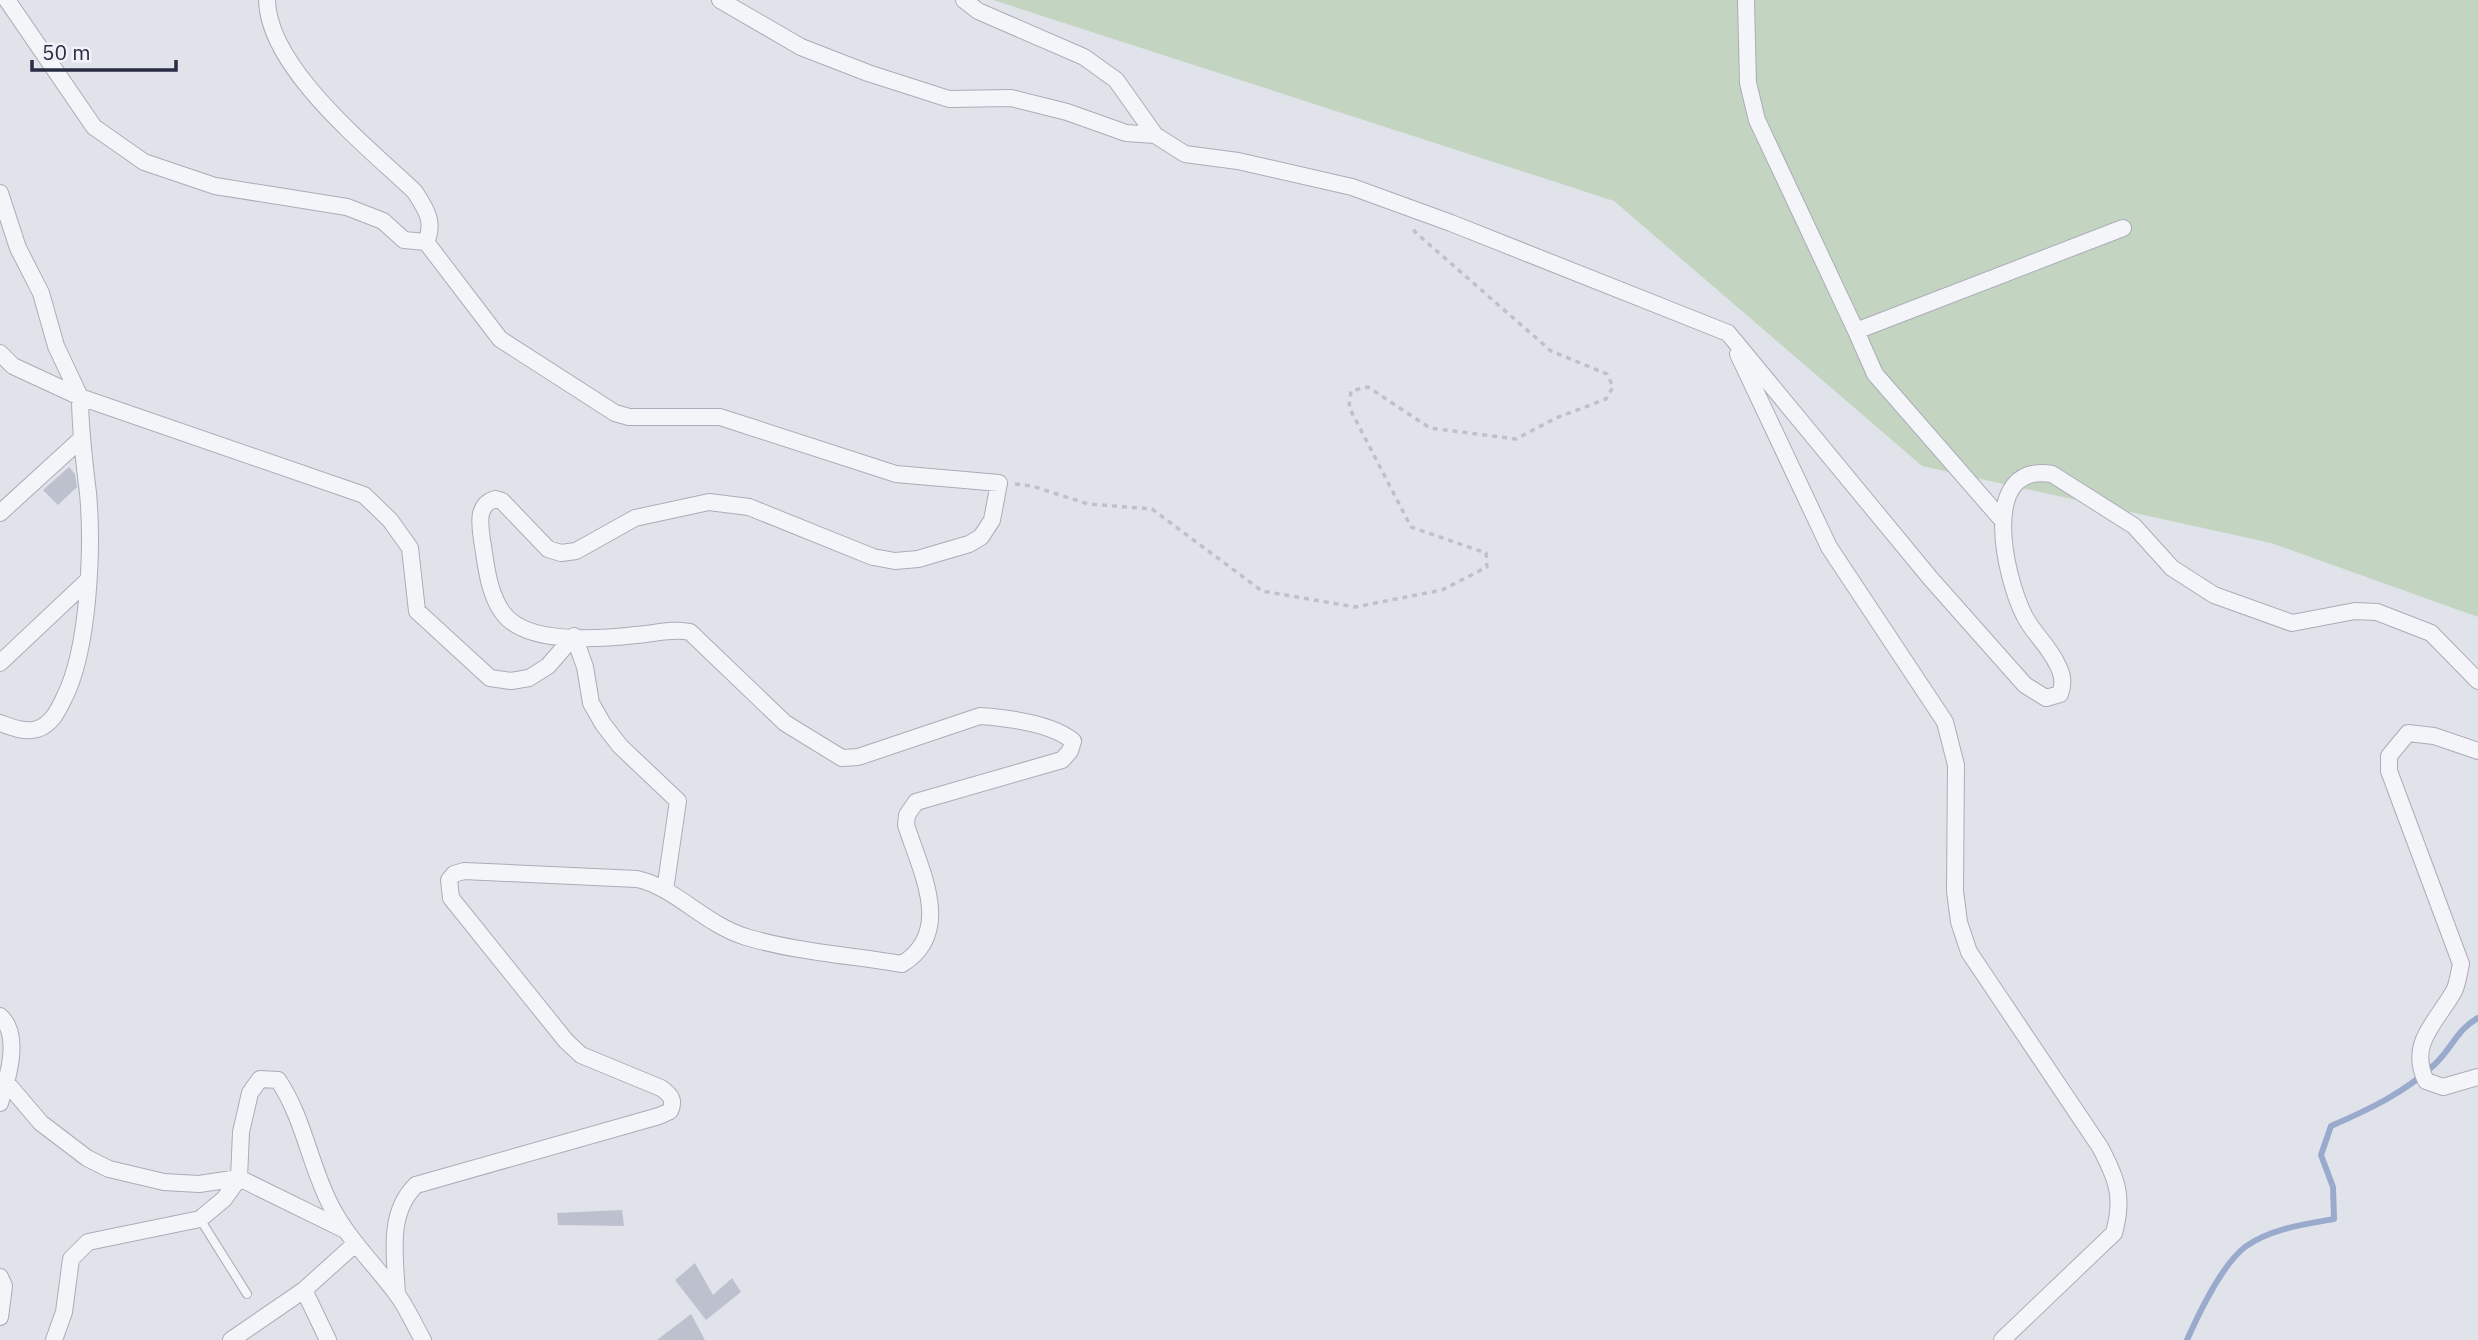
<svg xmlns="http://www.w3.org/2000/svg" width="2478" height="1340" viewBox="0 0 2478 1340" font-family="'IBM Plex Sans',sans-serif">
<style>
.green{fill:#c3d5c1}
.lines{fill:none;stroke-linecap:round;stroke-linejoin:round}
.stream{stroke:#99aacd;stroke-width:6}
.building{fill:#bdc1ce}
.service-casing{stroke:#aaacb9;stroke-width:10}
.minor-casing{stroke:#aaacb9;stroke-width:18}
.path{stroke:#bfc1c9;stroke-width:3.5;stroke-dasharray:5 5;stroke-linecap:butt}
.service{stroke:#f4f5f8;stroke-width:8}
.minor{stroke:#f4f5f8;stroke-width:16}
</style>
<rect width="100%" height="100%" fill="#e1e3eb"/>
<!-- green -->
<path class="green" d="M 993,0 L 2478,0 L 2478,617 L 2271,543 L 1922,466 L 1614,201 Z"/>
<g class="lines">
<!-- stream -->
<path class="stream" d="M 2187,1340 C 2199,1313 2222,1265 2245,1247 C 2269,1229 2305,1224 2334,1219 L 2333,1187 L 2321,1155 L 2331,1126 C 2368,1110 2404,1093 2434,1065 C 2451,1050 2457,1029 2478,1018"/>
</g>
<!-- building -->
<path class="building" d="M 69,467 L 75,474 L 77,487 L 58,505 L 43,490 Z
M 622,1210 L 624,1226 L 558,1225 L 557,1213 Z
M 695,1263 L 713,1295 L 732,1278 L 741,1292 L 706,1320 L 675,1280 Z
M 691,1314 L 705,1340 L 657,1340 Z"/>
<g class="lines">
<defs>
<path id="service" d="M 200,1219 L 247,1294"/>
<path id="minor" d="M 7,0 L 94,127 L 144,162 L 215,186 L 347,207 L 383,221 L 404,240 L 426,242
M 267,0 C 268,68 368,147 415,192 C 426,209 435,222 426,242
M 720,0 L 801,47 L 868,73 L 949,99 L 1011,98 L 1067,112 L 1126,133 L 1155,135 L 1185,154 L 1238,161 L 1352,187 L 1451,223 L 1728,333 L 1931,579 L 2025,685 L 2046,698 L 2060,694 C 2064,683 2063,675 2057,664 C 2049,646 2032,632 2024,615 C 2005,577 1978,462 2052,474 L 2134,526 L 2172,568 L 2214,595 L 2292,623 L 2355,611 L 2377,612 L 2431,633 L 2478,681
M 964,0 L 978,11 L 1084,57 L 1116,80 L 1155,135
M 1746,0 L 1748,83 L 1757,120 L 1856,331 L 1875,374 L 2003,521
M 0,193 L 18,248 L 41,293 L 56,346 L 80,397 L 364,495 L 390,520 L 410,548 L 417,611 L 490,678 L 511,681 L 529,678 L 548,666 L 574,636 L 585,667 L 591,703 L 603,724 L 620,746 L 678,801 L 665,890
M 1856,331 L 2123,228
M 0,353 L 13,366 L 80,397 C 80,430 84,460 88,493 C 93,547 89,650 64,698 C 58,711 51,725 37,729 C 25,733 11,727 0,723
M 1738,354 L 1829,547 L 1945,722 L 1956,765 L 1955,891 L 1959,922 L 1969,952 L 2100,1147 C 2117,1179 2124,1197 2114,1233 L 2002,1340
M 0,513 L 80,440
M 0,663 L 87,581
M 2478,751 L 2434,736 L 2408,733 L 2389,756 L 2389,771 L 2461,964 C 2459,972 2458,983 2454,991 C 2436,1023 2408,1043 2426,1081 L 2443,1087 L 2478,1077
M 0,1016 C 22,1035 7,1081 0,1103
M 6,1082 L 41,1123 L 87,1158 L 109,1169 L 164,1182 L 199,1184 L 239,1178 L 345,1230
M 0,1277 L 4,1286 L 0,1317
M 397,1294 C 395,1256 387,1213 416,1185 L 659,1116 L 670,1111 C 675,1100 671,1095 661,1088 L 581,1055 L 566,1041 L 451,898 L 449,880 L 454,874 L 464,871 L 637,879 C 675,887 704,924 746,937 C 792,951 854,956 902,964 C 954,932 921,872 906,825 L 907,815 L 916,802 L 1062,760 L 1070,751 L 1073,741 C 1051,723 1008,718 980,716 L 858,757 L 842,758 L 785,723 L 690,632 C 673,628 654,634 636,635 C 600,639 526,645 503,613 C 488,593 486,564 482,540 C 480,524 476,505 495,499 L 502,501 L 548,549 L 561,553 L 576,551 L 635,518 L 709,502 L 749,507 L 873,557 L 895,561 L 918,559 L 969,544 L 981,537 L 992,520 L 999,483 L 896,474 L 720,417 L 629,417 L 615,413 L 500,339 L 426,242
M 54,1340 L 64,1312 L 71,1259 L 88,1242 L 200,1219 L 224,1199 L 239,1178 L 241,1132 L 250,1093 L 260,1079 L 278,1080 C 304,1118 310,1167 332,1208 C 349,1240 375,1265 396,1293 C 407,1307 414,1325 423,1340
M 231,1340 L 304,1290
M 328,1340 L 304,1290 L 355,1244"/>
</defs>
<!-- service casing -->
<use href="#service" class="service-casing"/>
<!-- minor casing -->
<use href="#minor" class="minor-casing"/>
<!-- path -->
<path class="path" d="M 1015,484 L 1032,486 L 1088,504 L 1152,509 L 1262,591 L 1355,607 L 1442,590 L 1487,567 L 1486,553 L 1411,527 L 1349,407 L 1351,391 L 1368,387 L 1430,428 L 1516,439 L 1556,418 L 1606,399 L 1613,387 L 1607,374 L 1551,351 L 1415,232 L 1413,227"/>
<!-- service -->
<use href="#service" class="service"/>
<!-- minor -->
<use href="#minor" class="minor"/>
</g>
<!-- scale -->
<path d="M32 60v10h144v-10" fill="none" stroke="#282d44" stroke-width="3.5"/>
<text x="42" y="60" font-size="21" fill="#282d44" stroke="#f0f2f8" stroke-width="5" paint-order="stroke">50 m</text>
</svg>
